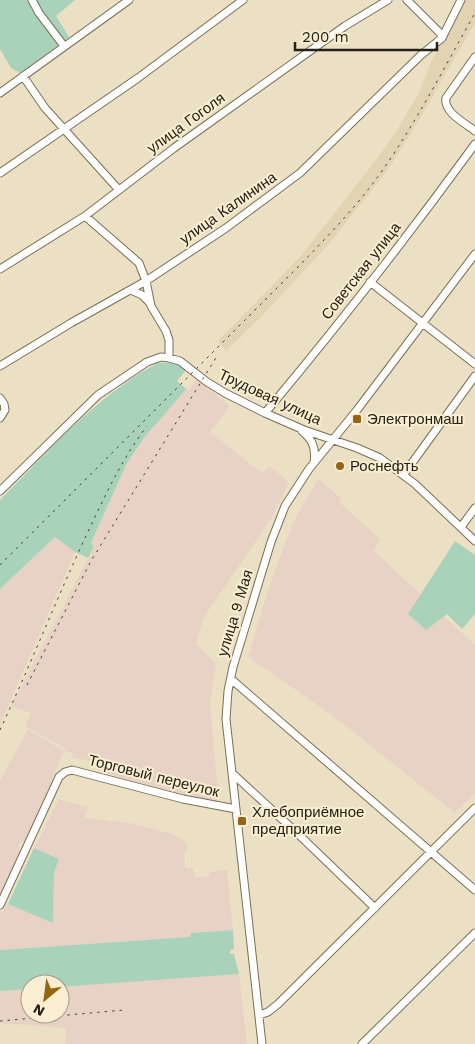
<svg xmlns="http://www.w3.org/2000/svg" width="475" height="1044" viewBox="0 0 475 1044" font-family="'Work Sans',sans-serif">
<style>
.industrial{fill:#e8d2c6}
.built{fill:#e2d4b2}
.green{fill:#a8d2ba}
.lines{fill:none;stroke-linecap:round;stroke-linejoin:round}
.minor-casing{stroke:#786f55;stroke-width:9}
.minor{stroke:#fff;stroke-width:7}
.rail{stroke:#474134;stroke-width:1;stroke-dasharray:2.5 5;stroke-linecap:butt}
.poi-dot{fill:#956415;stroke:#f9eed1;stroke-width:2}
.labels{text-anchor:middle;stroke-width:4;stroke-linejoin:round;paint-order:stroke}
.street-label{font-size:15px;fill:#252116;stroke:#f9eed1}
.poi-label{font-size:15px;fill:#252116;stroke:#f9eed1;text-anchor:start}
</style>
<rect width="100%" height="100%" fill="#ebe0c4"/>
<!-- industrial -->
<path class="industrial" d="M 197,379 L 228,405 L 227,407 L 228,409 L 210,432 L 262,473 L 269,466 L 289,482 L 271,519 L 204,617 L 196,644 L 216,663 L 210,704 L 219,804 L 104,773 L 105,764 L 72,757 L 73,753 L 66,752 L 63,747 L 25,726 L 31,713 L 11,706 L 94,547 L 91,543 L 126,465 L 143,439 L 168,408 L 186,389 L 189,390 Z
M 318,479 L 342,499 L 339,502 L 381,540 L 373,550 L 475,645 L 475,793 L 455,813 L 332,715 L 248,657 L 267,593 L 293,522 Z
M 55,537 L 75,552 L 0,725 L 0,589 Z
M 28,729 L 64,751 L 25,843 L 21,841 L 18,848 L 22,852 L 0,898 L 0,781 Z
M 59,799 L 88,807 L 85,818 L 130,823 L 169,833 L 183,840 L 188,845 L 187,850 L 184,853 L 185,868 L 193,869 L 196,878 L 208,876 L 210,872 L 227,870 L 233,930 L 191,933 L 190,937 L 0,950 L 0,914 L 8,904 L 53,922 L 54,873 L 59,859 L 34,848 Z
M 239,974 L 247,1044 L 65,1044 L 66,1028 L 0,1023 L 0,991 L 30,989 L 30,1014 L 60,1014 L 60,987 Z"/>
<!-- built -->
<path class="built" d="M 461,0 L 475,0 L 475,23 L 413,130 L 387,171 L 328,245 L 261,317 L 226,351 L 218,341 L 300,257 L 379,156 L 397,130 L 419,93 L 430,64 L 440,45 Z"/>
<!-- green -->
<path class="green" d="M 0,0 L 75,0 L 56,16 L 69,37 L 22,74 L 11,68 L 0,49 Z
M 158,363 L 177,363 L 186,370 L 177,381 L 186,389 L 143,439 L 126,465 L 91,543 L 94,546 L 88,558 L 75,552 L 55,537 L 0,589 L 0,500 C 49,451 96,396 158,363 Z
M 455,541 L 475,555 L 475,614 L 462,629 L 447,614 L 426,630 L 408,614 Z
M 34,848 L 59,859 L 54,873 L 53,923 L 8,904 Z
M 233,930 L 234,949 L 230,950 L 230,954 L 234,954 L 239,974 L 60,987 L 60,984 L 30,984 L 30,989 L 0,991 L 0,950 L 190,937 L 191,933 Z"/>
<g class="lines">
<defs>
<path id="minor" d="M 32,0 L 39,13 L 64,46
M 407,0 L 443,36
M 475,57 L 446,98 C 443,112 465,123 475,131
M 23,76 L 45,108 L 119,190
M 0,93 L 129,0
M 0,173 L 138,78 L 243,0
M 85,216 L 139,263 L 146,281 L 151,306 L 166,331 L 169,340 L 169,358
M 0,269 L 85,216 L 174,148 L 345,26 L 388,0
M 370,282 L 475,364
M 131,290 L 142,295 L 149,302
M 0,366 L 71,323 L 146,281 L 226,228 L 300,173 L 421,55 L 442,38 L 461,0
M 0,398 L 4,404 L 5,410 L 0,418
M 265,413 C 338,326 408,236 475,144
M 302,431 C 313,440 316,448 314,463
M 404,474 L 475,376
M 0,491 L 98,395 L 147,362 L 161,357 L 169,358 L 180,361 L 207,382 L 225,393 L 265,413 L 304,430 L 357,448 L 380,458 L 415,484 L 475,541
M 461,527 L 475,508
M 231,679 L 475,890
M 232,773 L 297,833 L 375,908
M 0,905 L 59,777 L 65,772 L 72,770 L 183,799 L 236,809
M 259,1015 L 268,1012 L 278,1004 L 475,808
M 262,1044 L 226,719 L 228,691 L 233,667 L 271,542 L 285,506 L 309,469 L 357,410 L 475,254
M 362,1044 L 475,933"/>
</defs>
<!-- minor casing -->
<use href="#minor" class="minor-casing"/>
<!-- minor -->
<use href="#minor" class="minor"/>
<!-- rail -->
<path class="rail" d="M 0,565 L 300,265 C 329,235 358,205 382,171 C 417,121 445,66 475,13
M 27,685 L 91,561 L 217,356
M 0,730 C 30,666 56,600 86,536 C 104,498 121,460 147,426
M 0,1021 L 124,1010"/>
</g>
<!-- markers -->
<g class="poi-dot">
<rect x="352" y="414" width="10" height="10" rx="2.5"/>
<circle cx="340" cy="466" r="5"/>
<rect x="237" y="816" width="10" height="10" rx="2.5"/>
</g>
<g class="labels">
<!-- street labels -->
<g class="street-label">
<text transform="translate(186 123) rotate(-36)" y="5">улица Гоголя</text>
<text transform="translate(228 208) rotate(-35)" y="5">улица Калинина</text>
<text transform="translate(361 271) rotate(-52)" y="5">Советская улица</text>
<text transform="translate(270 397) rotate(25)" y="5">Трудовая улица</text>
<text transform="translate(235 613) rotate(-73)" y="5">улица 9 Мая</text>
<text transform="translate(154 776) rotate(14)" y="5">Торговый переулок</text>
</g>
<!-- poi labels -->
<g class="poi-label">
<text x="367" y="424">Электронмаш</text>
<text x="350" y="471">Роснефть</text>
<text x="252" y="817">Хлебоприёмное<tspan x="252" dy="17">предприятие</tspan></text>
</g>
</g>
<!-- north arrow -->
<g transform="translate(45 999) rotate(209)"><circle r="24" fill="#f9eed1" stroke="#a49c86"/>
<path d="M0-4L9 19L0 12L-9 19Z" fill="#956415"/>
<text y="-8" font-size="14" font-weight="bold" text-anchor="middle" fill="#252116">N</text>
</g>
<!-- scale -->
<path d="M295 42v8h142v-8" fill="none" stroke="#252116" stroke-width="2.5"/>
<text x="302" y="42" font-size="15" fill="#252116" stroke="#f9eed1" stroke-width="4" paint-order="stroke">200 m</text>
</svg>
